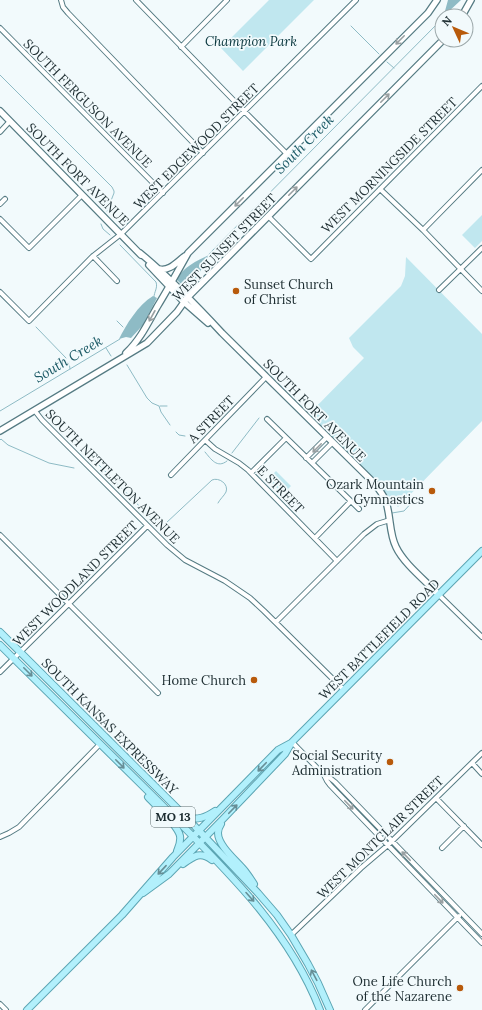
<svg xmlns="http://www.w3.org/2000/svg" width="482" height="1010" viewBox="0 0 482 1010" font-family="Lora,serif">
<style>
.green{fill:#c0e7ef}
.water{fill:#8ebbc5}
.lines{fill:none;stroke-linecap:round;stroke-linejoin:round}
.stream{stroke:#8ebbc5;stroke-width:1}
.street-casing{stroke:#557b83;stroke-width:6}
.secondary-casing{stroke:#557b83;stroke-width:8}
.primary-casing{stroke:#5ca5b3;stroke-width:8}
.street{stroke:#fff;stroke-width:4}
.secondary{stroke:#fff;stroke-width:5.5}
.primary{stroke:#b2f0fc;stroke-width:6}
.oneway{stroke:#99a0a2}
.oneway2{stroke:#678e96}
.poi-dot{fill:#b85a0b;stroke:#f2fafc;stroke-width:1.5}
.labels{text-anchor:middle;stroke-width:3.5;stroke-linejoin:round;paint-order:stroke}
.shield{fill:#f2fafc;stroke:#5c6a6d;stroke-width:1}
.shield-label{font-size:12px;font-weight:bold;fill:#1c2c30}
.park-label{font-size:13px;font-style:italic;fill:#08363d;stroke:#f2fafc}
.street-label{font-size:13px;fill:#1c2c30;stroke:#f2fafc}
.poi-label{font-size:13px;fill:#1c2c30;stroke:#f2fafc;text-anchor:end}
.water-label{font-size:14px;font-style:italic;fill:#1d5b67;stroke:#f2fafc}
</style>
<rect width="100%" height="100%" fill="#f2fafc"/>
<!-- green -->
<path class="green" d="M 269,0 L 314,0 L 243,71 L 221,48 Z
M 482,215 L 482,241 L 475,248 L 462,235 Z
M 406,257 L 482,334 L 482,421 L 398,507 L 308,415 L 364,358 L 353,347 L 349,338 L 401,286 L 405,276 Z
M 276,471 L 291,486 L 283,494 L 268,479 Z"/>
<!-- water -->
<path class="water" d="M 448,0 L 461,0 L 446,14 L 445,11 Z
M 209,255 L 207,259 L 195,281 L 185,288 L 177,280 C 182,267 197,261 209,255 Z
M 153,296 L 157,298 L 143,325 L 131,338 L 126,337 L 119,339 C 126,325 138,305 153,296 Z"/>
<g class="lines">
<!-- stream -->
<path class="stream" d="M 351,26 L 379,54
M 387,62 L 394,68
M 0,75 L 112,187 L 114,191 L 114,193 L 107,211
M 101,224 L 103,229 L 110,235
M 120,245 L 156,282 C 158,288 154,292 154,297
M 209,254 L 442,19
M 117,321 L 123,327
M 36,327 L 66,358
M 106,348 L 111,356
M 69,362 L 70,369
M 127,365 L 147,398 L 152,403 L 159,406 L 161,412 L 170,425
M 160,406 L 167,406
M 0,411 L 120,339
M 176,432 L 179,435 L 185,436
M 0,440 L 1,439 L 8,445 L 49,463 L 74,468
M 205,452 C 211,459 217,469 227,461
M 232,453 L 259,418
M 95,461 L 157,524
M 392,513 L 404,511 L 415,499
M 165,524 L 212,480 C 219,477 229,484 226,492 C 224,496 220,499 218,503"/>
<defs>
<path id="street" d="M 61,0 L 63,7 L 68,13 L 203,153
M 136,0 L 245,112 L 287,154
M 0,28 L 163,193
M 181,47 L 227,0
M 0,132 L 10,121
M 380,189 L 423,230 L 482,291
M 0,204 L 5,199
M 268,216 L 311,259 L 482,86
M 0,219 L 29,248 L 82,195
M 423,230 L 482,170
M 93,256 L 117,281
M 439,290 L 482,248
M 0,292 L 29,321 L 93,256 L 121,234 L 356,0
M 35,411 L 42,420 L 167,545 L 185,560 L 225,581 L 250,598 L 264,611 L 344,690
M 267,419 L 359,509
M 205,440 L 215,449 L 239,463 L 248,470 L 337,561
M 306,458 L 327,437
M 312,463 L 332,443
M 251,473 L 286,438
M 171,475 L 266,377
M 0,535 L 158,693
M 315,538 L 351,501
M 439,595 L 482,637
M 276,622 L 364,534 L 377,524 L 390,520
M 0,672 L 147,526
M 292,742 L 324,775 L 330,778 L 335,782 L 482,934
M 472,763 L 482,774
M 324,775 L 327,781 L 330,785 L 482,943
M 436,798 L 482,845
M 0,837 L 9,833 L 19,827 L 100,744
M 442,848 L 464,826
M 291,935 L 361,868 L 388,845 L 482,753
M 0,1004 L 6,1010
M 365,1010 L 459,916"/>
<path id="secondary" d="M 462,16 L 471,0
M 0,111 L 141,255
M 140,253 C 169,277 196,305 222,333 L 375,484 C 379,490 384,495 386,502 C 391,517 389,533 396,547 C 404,564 426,581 439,595
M 149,265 L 184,302 L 208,323
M 159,269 C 169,272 178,261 185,256
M 126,353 C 140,340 148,323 157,307 C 168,289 178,271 188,253 L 428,13 L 437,0
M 0,431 L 147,343 L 177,312 L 187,298 L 443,40"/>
<path id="primary" d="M 0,632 L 186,817 L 258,893 L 277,915 L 291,935 L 308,964 L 318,983 L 330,1010
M 0,645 C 53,698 107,751 161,804 C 222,866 288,927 320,1010
M 148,797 C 156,806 178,825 180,836 C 181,842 179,846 177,851
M 186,817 C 197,821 206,817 215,811
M 221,824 C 219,827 218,829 218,833 C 218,846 237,861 245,871 C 248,875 251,879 254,884
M 183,864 C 194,856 200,851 212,860
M 143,893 L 169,874 L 223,819 L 285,754 L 292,742 L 482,551
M 27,1010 L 122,915 L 173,857 L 278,750 L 291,743"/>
</defs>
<!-- street casing -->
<use href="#street" class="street-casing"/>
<!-- secondary casing -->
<use href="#secondary" class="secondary-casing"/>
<!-- primary casing -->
<use href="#primary" class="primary-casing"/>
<!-- street -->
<use href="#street" class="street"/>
<!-- secondary -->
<use href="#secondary" class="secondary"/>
<!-- primary -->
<use href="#primary" class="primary"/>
</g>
<!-- one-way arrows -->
<defs><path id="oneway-shaft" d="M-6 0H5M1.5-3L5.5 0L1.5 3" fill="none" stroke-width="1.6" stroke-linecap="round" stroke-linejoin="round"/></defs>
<g class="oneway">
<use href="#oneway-shaft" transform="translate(400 40) rotate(135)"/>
<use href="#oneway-shaft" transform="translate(385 98) rotate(-45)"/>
<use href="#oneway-shaft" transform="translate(293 191) rotate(-45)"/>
<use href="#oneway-shaft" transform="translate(239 202) rotate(135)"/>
<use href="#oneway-shaft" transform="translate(152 316) rotate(119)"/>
<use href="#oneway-shaft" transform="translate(317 448) rotate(135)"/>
<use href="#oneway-shaft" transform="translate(349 805) rotate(46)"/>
<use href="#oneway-shaft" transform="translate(406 856) rotate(-134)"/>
<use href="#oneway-shaft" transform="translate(439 899) rotate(46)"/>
</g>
<g class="oneway2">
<use href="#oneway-shaft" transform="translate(28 672) rotate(45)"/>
<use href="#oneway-shaft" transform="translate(120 764) rotate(45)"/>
<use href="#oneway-shaft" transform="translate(262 767) rotate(134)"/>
<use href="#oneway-shaft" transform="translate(233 809) rotate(-46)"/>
<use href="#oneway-shaft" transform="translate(162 870) rotate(133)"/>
<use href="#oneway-shaft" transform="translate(250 897) rotate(48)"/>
<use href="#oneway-shaft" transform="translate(314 975) rotate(-118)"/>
</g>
<!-- markers -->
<g class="poi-dot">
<circle cx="236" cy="291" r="4"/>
<circle cx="432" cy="491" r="4"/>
<circle cx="254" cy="680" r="4"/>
<circle cx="390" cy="762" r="4"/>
<circle cx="460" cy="988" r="4"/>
</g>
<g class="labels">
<!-- shield labels -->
<rect class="shield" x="151" y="807" width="44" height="20" rx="3"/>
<g class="shield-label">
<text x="173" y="821">MO 13</text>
</g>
<!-- park labels -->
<g class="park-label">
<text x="251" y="46">Champion Park</text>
</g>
<!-- street labels -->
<g class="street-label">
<text transform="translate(88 103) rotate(45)" y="5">SOUTH FERGUSON AVENUE</text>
<text transform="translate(196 146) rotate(-45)" y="5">WEST EDGEWOOD STREET</text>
<text transform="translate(389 165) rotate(-45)" y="5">WEST MORNINGSIDE STREET</text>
<text transform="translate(78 174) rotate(45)" y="5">SOUTH FORT AVENUE</text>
<text transform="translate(224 247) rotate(-46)" y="5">WEST SUNSET STREET</text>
<text transform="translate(315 410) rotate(45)" y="5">SOUTH FORT AVENUE</text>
<text transform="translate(211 419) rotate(-46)" y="5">A STREET</text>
<text transform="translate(113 476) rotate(45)" y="5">SOUTH NETTLETON AVENUE</text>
<text transform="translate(281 489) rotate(46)" y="5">E STREET</text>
<text transform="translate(75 583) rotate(-45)" y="5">WEST WOODLAND STREET</text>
<text transform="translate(379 639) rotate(-45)" y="5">WEST BATTLEFIELD ROAD</text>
<text transform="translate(110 726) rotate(45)" y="5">SOUTH KANSAS EXPRESSWAY</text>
<text transform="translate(380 837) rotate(-44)" y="5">WEST MONTCLAIR STREET</text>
</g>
<!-- poi labels -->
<g class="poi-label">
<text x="244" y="289" text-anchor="start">Sunset Church<tspan x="244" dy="15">of Christ</tspan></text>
<text x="424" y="489">Ozark Mountain<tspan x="424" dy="15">Gymnastics</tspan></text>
<text x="246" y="685">Home Church</text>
<text x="382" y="760">Social Security<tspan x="382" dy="15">Administration</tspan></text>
<text x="452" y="986">One Life Church<tspan x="452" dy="15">of the Nazarene</tspan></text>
</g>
<!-- water labels -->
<g class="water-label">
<text transform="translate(304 144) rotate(-45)" y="5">South Creek</text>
<text transform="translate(68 359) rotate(-31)" y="5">South Creek</text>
</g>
</g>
<!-- north arrow -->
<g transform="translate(454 28) rotate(314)"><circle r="19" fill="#f2fafc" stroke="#9ca8aa"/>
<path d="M0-3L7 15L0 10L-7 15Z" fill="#b85a0b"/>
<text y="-6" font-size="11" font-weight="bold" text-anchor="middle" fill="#1c2c30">N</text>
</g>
</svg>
